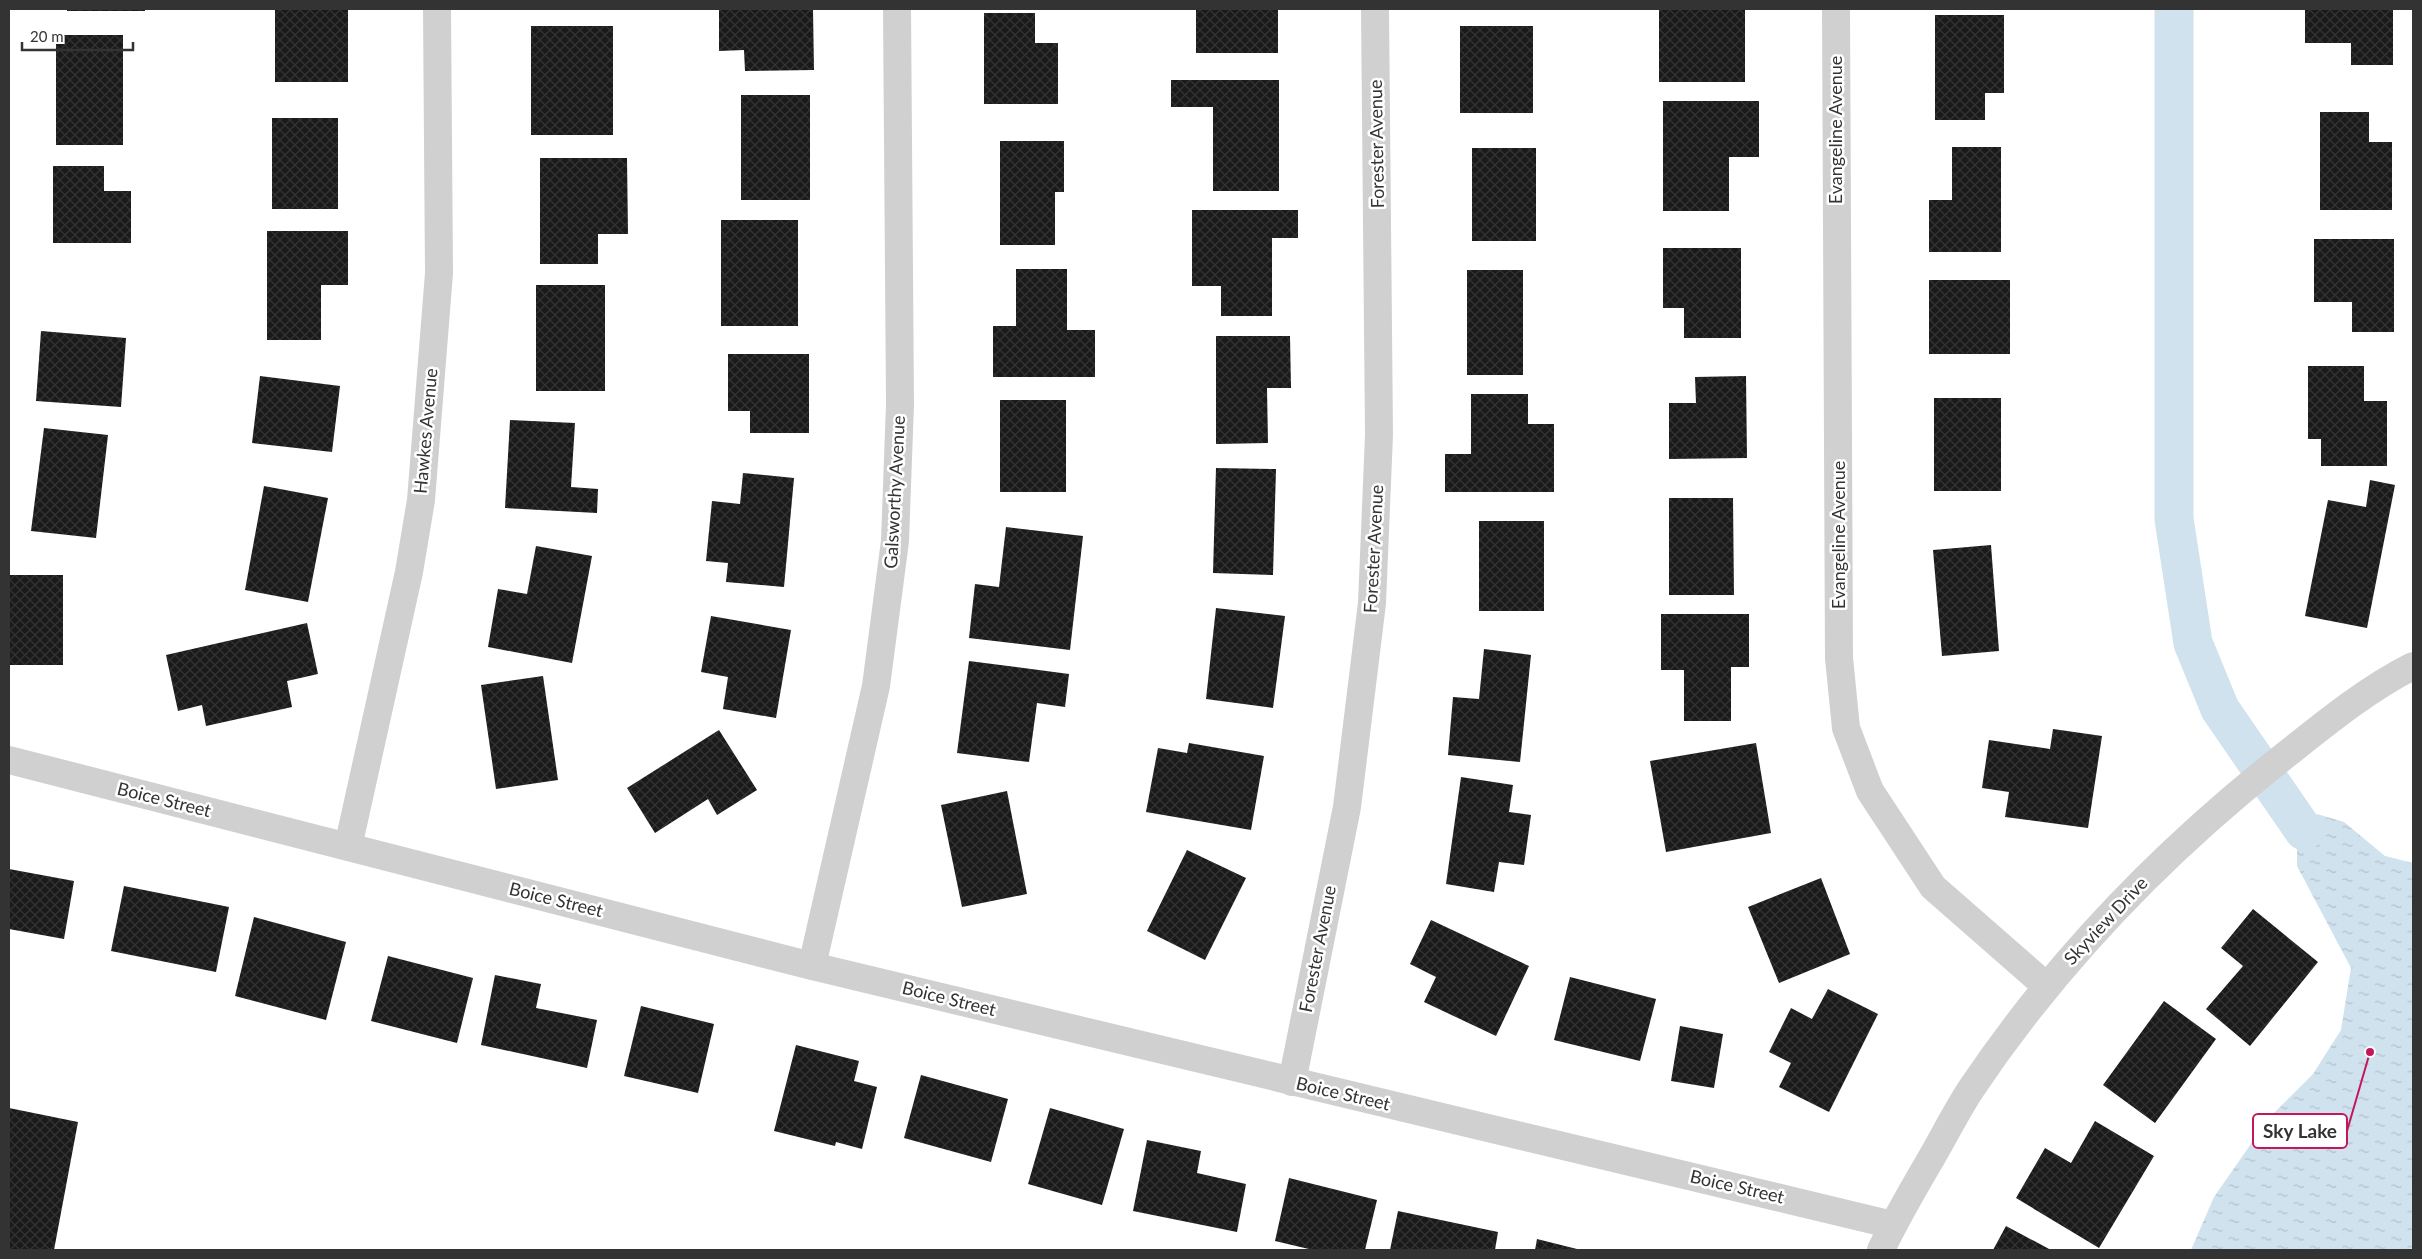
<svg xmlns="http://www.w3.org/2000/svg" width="2422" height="1259" viewBox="0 0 2422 1259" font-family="Lato,sans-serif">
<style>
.water{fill:url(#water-ripples)}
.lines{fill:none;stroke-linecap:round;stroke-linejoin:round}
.canal{stroke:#cfe2ee;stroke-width:39}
.building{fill:url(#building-cross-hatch)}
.minor{stroke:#d0d0d0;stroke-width:28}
.tertiary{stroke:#d0d0d0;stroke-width:28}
.labels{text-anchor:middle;stroke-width:5;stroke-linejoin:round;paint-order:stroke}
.street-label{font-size:18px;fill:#333;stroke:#fff}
.leader{fill:none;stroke:#c2185b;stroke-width:2}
.callout-dot{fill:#c2185b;stroke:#fff;stroke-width:2}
.callout{fill:#fff;stroke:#c2185b;stroke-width:2}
.callout-label{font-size:19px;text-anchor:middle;font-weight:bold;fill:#333}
</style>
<defs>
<pattern id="water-ripples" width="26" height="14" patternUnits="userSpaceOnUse" patternTransform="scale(1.25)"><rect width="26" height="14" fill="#cfe2ee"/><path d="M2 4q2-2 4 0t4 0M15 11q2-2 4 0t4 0" fill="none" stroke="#b2c2cd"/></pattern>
<pattern id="building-cross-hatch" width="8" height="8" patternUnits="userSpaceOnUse" patternTransform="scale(1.25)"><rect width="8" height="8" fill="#1a1a1a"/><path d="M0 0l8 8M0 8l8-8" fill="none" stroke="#333"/></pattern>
</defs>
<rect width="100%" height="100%" fill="#fff"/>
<!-- water -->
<path class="water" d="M 2317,814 L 2344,822 L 2385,856 L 2413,863 L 2413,1250 L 2191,1250 L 2214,1197 L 2269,1118 L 2313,1074 L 2341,1030 L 2351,968 L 2297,866 L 2297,839 Z"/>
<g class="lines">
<!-- canal -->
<path class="canal" d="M 2174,9 L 2174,519 L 2193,643 L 2220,709 L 2304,831"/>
</g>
<!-- building -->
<path class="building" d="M 67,9 L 145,9 L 145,11 L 67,11 Z
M 275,9 L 348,9 L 348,82 L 275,82 Z
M 719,9 L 813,9 L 814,70 L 745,71 L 744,50 L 719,51 Z
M 1196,9 L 1278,9 L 1278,53 L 1196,53 Z
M 1659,9 L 1745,9 L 1745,82 L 1659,82 Z
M 2305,9 L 2393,9 L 2393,65 L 2351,65 L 2351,43 L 2305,43 Z
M 984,13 L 1035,13 L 1035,43 L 1058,43 L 1058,104 L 984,104 Z
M 1935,15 L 2004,15 L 2004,93 L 1985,93 L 1985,120 L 1935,120 Z
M 531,26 L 613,26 L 613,135 L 531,135 Z
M 1460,26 L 1533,26 L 1533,113 L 1460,113 Z
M 56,35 L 123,35 L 123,145 L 56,145 Z
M 1171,80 L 1279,80 L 1279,191 L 1213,191 L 1213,107 L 1171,107 Z
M 741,95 L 810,95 L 810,200 L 741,200 Z
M 1663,101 L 1759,101 L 1759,157 L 1729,157 L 1729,211 L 1663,211 Z
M 2320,112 L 2369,112 L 2369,142 L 2392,142 L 2392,210 L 2320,210 Z
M 272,118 L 338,118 L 338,209 L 272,209 Z
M 1000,141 L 1064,141 L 1064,192 L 1055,192 L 1055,245 L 1000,245 Z
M 1952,147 L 2001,147 L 2001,252 L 1929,252 L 1929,200 L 1952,200 Z
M 1472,148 L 1536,148 L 1536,241 L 1472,241 Z
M 540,158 L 627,158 L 628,234 L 598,234 L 598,264 L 540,264 Z
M 53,166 L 104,166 L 104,191 L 131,191 L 131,243 L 53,243 Z
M 1192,210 L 1298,210 L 1298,238 L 1272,238 L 1272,316 L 1221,316 L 1221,286 L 1192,286 Z
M 721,220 L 798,220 L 798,326 L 721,326 Z
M 267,231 L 348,231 L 348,285 L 321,285 L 321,340 L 267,340 Z
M 2314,239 L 2394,239 L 2394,332 L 2352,332 L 2352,302 L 2314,302 Z
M 1663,248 L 1741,248 L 1741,338 L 1684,338 L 1684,308 L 1663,308 Z
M 1016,269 L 1067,269 L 1067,330 L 1095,330 L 1095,377 L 993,377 L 993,326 L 1016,326 Z
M 1467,270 L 1523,270 L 1523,375 L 1467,375 Z
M 1929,280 L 2010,280 L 2010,354 L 1929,354 Z
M 536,285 L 605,285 L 605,391 L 536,391 Z
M 41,331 L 126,338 L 121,407 L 36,401 Z
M 1216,336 L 1290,336 L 1291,388 L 1267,388 L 1268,443 L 1216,444 Z
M 728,354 L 809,354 L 809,433 L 750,433 L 750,411 L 728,411 Z
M 2308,366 L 2364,366 L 2364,401 L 2387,401 L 2387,466 L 2321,466 L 2321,439 L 2308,439 Z
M 260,376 L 340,386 L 332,452 L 252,443 Z
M 1746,376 L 1747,458 L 1669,459 L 1669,403 L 1696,403 L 1695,377 Z
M 1471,394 L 1528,394 L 1528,424 L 1554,424 L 1554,492 L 1445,492 L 1445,454 L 1471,454 Z
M 1934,398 L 2001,398 L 2001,491 L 1934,491 Z
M 1000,400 L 1066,400 L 1066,492 L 1000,492 Z
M 510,420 L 575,423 L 571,487 L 598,489 L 597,513 L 505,508 Z
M 44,428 L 108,435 L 96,538 L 31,531 Z
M 1216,468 L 1276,469 L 1273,575 L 1213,573 Z
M 743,473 L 794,478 L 784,587 L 726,582 L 728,563 L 706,561 L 712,501 L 740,504 Z
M 2370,480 L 2395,485 L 2367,628 L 2305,616 L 2328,500 L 2366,507 Z
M 264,486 L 328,498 L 308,602 L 245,590 Z
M 1669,498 L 1733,498 L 1734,595 L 1669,595 Z
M 1479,521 L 1544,521 L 1544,611 L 1479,611 Z
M 1006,527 L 1083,536 L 1070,650 L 969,638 L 975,584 L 999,587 Z
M 1991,545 L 1999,651 L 1942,656 L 1933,550 Z
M 536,546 L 592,556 L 572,663 L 488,647 L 498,589 L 527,594 Z
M 9,575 L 63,575 L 63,665 L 9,665 Z
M 1216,608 L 1285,616 L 1273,708 L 1206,699 Z
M 1661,614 L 1749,614 L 1749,667 L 1731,667 L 1731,721 L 1684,721 L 1684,670 L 1661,670 Z
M 711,616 L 791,630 L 776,718 L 723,709 L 728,677 L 701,672 Z
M 307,623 L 318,674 L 287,681 L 292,707 L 206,726 L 202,705 L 178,711 L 166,655 Z
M 1484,649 L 1531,655 L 1520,762 L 1448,755 L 1453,697 L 1479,699 Z
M 969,661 L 1069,674 L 1065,707 L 1037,703 L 1029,762 L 957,753 Z
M 543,676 L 558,780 L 496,789 L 481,685 Z
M 2053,729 L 2102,736 L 2088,828 L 2005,817 L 2009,792 L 1982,788 L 1989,740 L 2050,749 Z
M 719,730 L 757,790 L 717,815 L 708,799 L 655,833 L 627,788 Z
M 1189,743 L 1264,756 L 1251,830 L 1146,812 L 1158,748 L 1187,753 Z
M 1756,743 L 1771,833 L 1666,852 L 1650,761 Z
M 1461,777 L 1513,785 L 1509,812 L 1531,815 L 1524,865 L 1499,862 L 1494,892 L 1446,884 Z
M 1007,791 L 1027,894 L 962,907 L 941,805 Z
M 1187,850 L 1246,878 L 1205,960 L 1147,931 Z
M 9,869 L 74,881 L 64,939 L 9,929 Z
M 1821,878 L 1850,954 L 1779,983 L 1748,907 Z
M 124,886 L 229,907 L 216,972 L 111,951 Z
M 2253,909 L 2318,962 L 2250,1046 L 2206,1009 L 2243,966 L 2221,948 Z
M 254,917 L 346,942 L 326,1020 L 235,996 Z
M 1431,920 L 1529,966 L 1496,1036 L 1424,1002 L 1436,977 L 1410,964 Z
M 388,956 L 473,978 L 457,1043 L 371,1021 Z
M 495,975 L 541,984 L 536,1008 L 597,1020 L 587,1068 L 481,1045 Z
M 1570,977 L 1656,999 L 1640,1061 L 1554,1040 Z
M 1828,989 L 1878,1014 L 1829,1112 L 1779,1087 L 1791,1063 L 1769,1052 L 1791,1008 L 1812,1019 Z
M 2164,1001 L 2216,1039 L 2155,1123 L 2103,1085 Z
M 641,1006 L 714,1024 L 698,1093 L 624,1076 Z
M 1680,1026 L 1723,1034 L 1714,1088 L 1671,1081 Z
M 796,1045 L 859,1061 L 854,1081 L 877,1087 L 862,1149 L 836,1142 L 835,1146 L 774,1131 Z
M 921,1075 L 1008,1099 L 991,1162 L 904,1138 Z
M 9,1108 L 78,1122 L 54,1250 L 9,1250 Z
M 1050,1108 L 1124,1129 L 1102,1205 L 1028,1184 Z
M 2095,1121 L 2154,1156 L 2099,1248 L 2016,1198 L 2045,1148 L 2071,1163 Z
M 1147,1140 L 1201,1151 L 1197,1173 L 1246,1184 L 1237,1232 L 1133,1211 Z
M 1289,1178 L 1377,1200 L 1365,1250 L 1313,1250 L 1275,1241 Z
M 1398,1211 L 1498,1232 L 1495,1250 L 1390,1250 Z
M 2006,1226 L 2051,1250 L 1993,1250 Z
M 1537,1239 L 1581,1250 L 1535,1250 Z"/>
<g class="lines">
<!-- minor -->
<path class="minor" d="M 1836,9 L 1839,658 L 1846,728 L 1870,791 L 1933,887 L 2046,986
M 9,760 L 812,966 L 1893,1225
M 348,847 L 409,572 L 421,500 L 439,273 L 437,9
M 812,966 L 876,686 L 895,541 L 900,404 L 897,9
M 1292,1082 L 1347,807 L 1372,603 L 1379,435 L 1375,9"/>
<!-- tertiary -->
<path class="tertiary" d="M 1881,1250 C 1895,1220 1912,1191 1929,1162 C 1943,1138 1956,1112 1971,1089 C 2055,964 2161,854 2278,761 C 2321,727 2365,690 2413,666"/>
</g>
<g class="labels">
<!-- street labels -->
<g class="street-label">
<text transform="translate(1836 130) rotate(-90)" y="6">Evangeline Avenue</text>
<text transform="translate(1377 144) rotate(-91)" y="6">Forester Avenue</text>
<text transform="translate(426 431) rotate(-85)" y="6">Hawkes Avenue</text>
<text transform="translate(895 492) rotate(-87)" y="6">Galsworthy Avenue</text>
<text transform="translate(1839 535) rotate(-90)" y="6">Evangeline Avenue</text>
<text transform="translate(1374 549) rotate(-87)" y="6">Forester Avenue</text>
<text transform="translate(164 800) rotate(14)" y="6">Boice Street</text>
<text transform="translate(556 900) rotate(14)" y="6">Boice Street</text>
<text transform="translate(2106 921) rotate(-47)" y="6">Skyview Drive</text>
<text transform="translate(1318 949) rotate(-79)" y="6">Forester Avenue</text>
<text transform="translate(949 999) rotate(14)" y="6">Boice Street</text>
<text transform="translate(1343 1094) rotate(13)" y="6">Boice Street</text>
<text transform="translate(1737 1187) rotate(13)" y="6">Boice Street</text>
</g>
</g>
<!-- callouts -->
<path class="leader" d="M2370 1052L2347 1131"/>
<circle class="callout-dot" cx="2370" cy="1052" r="5"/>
<rect class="callout" x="2253" y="1114" width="94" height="34" rx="5"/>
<g class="callout-label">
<text x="2300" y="1138">Sky Lake</text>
</g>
<!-- border -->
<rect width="2422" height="1259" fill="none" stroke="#333333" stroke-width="20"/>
<!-- scale -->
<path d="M22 42v8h111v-8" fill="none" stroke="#333333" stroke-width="2.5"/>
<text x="30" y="42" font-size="15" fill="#333333" stroke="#ffffff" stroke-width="4" paint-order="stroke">20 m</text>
</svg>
